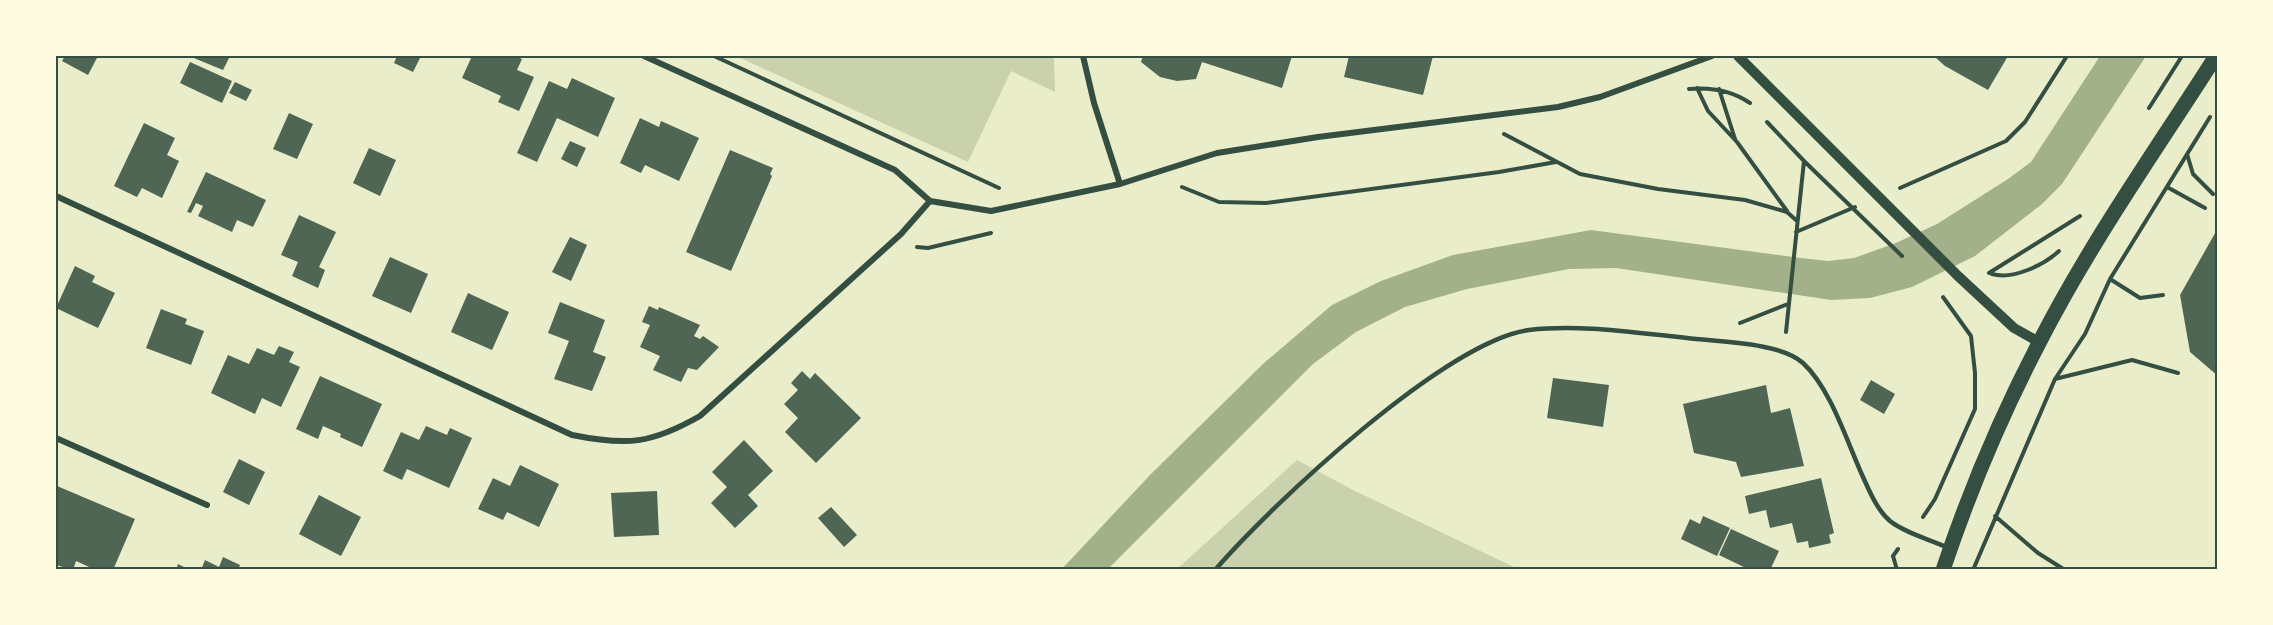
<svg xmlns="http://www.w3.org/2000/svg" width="2273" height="625" viewBox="0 0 2273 625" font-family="Poppins,sans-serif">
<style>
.green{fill:#cad2ad}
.water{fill:#a3b18a}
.building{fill:#4f6655}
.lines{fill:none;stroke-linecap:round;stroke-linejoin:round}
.path{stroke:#344e41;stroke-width:4}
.service{stroke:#344e41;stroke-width:4.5}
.minor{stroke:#344e41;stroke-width:6}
.tertiary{stroke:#344e41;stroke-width:10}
.primary{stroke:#344e41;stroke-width:15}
.neatline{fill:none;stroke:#344e41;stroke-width:2}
</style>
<rect width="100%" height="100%" fill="#e9edc9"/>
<!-- green -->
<path class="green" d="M 736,56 L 1054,56 L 1055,92 L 1011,71 L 968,162 Z
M 1297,460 L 1353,490 L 1518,569 L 1176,570 Z"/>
<!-- water -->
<path class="water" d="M 2100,56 L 2146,56 L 2062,184 L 2042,204 L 1975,256 L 1912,287 L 1870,298 L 1831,300 L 1616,268 L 1569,269 L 1467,289 L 1405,307 L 1356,332 L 1313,364 L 1108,569 L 1061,570 L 1150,475 L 1264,363 L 1332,305 L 1381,281 L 1453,255 L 1591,230 L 1801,258 L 1828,261 L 1854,258 L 1896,243 L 1937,224 L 2008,179 L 2031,162 Z"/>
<!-- building -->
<path class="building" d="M 65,56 L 98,56 L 88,75 L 62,61 Z
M 189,56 L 230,56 L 223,70 Z
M 397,56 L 421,56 L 413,72 L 394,63 Z
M 472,56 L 514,56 L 522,59 L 517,70 L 534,77 L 519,111 L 498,102 L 501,96 L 462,78 Z
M 1143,56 L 1292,56 L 1282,88 L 1202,62 L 1196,79 L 1177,81 L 1160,77 L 1141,62 Z
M 1349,56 L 1433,56 L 1423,95 L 1344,77 Z
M 1937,56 L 2008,56 L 1988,90 L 1945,66 L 1936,58 Z
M 190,62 L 232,81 L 222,103 L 180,83 Z
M 572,78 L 615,98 L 598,137 L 557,118 L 537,162 L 517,153 L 549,81 L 567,89 Z
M 235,82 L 252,90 L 246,101 L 229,93 Z
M 289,113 L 313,124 L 297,159 L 273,149 Z
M 640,118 L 659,127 L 661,121 L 699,138 L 679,181 L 645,165 L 641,173 L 620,163 Z
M 144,123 L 175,138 L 167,155 L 179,161 L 162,198 L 142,188 L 137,197 L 114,186 Z
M 570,141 L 586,148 L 577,167 L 561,159 Z
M 369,148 L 396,160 L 380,196 L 353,183 Z
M 730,150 L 773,168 L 770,174 L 772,176 L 731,271 L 686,252 Z
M 206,172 L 266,200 L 253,227 L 237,220 L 232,232 L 198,216 L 203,206 L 196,203 L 191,213 L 187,212 Z
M 299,215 L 336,232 L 319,267 L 325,270 L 318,288 L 292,276 L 298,262 L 281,255 Z
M 2218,228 L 2218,376 L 2190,352 L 2180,295 Z
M 570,237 L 587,245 L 571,281 L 552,272 Z
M 390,257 L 428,274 L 411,313 L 372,296 Z
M 75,266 L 95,276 L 92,282 L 115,293 L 98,328 L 56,308 Z
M 468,293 L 509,312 L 492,350 L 451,332 Z
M 560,302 L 605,320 L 593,352 L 606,357 L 592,391 L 554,379 L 569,341 L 548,333 Z
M 649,306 L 658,310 L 659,307 L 700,325 L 694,336 L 700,339 L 703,336 L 719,347 L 697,370 L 688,368 L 681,382 L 653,370 L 660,356 L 640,347 L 650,325 L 642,322 Z
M 161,309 L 187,319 L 185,324 L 204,331 L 191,365 L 146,348 Z
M 279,346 L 294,352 L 289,362 L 300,367 L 281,407 L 262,398 L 255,414 L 211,393 L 228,355 L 249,364 L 257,348 L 274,355 Z
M 802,371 L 810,379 L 815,373 L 861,418 L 816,463 L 785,432 L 798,418 L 784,404 L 798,390 L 791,383 Z
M 320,376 L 382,404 L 362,447 L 340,437 L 341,434 L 323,426 L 318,439 L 296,429 Z
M 1553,378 L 1609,385 L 1603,427 L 1547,418 Z
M 1871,380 L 1895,394 L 1884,414 L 1860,400 Z
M 1766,385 L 1771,413 L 1790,408 L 1804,466 L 1741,477 L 1736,462 L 1694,453 L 1683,404 Z
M 426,426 L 447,435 L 450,428 L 472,438 L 449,488 L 407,469 L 402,480 L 383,471 L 401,432 L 419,440 Z
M 744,440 L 773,471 L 748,495 L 758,506 L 735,528 L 711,503 L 727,487 L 712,472 Z
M 239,459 L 265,472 L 249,505 L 223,492 Z
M 520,465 L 559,484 L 539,527 L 507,512 L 503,520 L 478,509 L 493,478 L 510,486 Z
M 1821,478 L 1834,533 L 1829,535 L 1831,543 L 1809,548 L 1808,541 L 1797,543 L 1792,523 L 1770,528 L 1766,510 L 1749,514 L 1745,496 Z
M 57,486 L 135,519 L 113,570 L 96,570 L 76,561 L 73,570 L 56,565 Z
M 657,491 L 659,535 L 614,537 L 611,493 Z
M 319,495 L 361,517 L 341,556 L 299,534 Z
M 831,507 L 857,535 L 844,547 L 818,518 Z
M 1703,516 L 1730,528 L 1717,556 L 1681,539 L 1690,519 L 1700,524 Z
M 1731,529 L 1779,551 L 1770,570 L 1750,570 L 1719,555 Z
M 223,557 L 240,565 L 238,570 L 201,570 L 205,560 L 219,567 Z
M 178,564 L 190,570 L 176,570 Z"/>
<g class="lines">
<!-- path -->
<path class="path" d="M 714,56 L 999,188
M 1697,88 L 1708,111 L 1737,142 L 1787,211
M 1689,89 C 1711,87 1731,90 1750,103
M 1719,89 L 1735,139
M 2149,108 L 2182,56
M 1767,122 L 1804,161 L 1786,332
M 1504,134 L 1580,174 L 1658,189 L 1745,200 L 1787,212 L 1797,221
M 2187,154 L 2193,174 L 2213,194
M 1804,161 L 1902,256
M 1182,187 L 1219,202 L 1266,203 L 1499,172 L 1556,162
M 2167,187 L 2205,208
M 1900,188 L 2006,141 L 2025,122 L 2067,56
M 1796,232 L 1855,207
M 917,247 L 928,248 L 991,233
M 1989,273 L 2080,216
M 1992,274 C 2013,280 2044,265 2059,251
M 2110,279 L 2140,298 L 2163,295
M 1740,323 L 1788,304
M 2055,379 L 2132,360 L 2178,373
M 1995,516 L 2038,553 L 2065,570
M 1923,517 L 1935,499 L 1975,409 L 1975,373 L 1971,336 L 1943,297
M 1897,570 L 1893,556 L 1898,549
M 1973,570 L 2055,379 L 2085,334 L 2110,279 L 2210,117"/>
<!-- service -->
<path class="service" d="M 1215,570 C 1272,504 1446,341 1529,330 C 1581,324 1635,333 1687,338 C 1718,342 1780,342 1803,363 C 1831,389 1847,442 1863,477 C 1870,492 1877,510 1890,521 C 1905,533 1931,540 1949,548"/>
<!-- minor -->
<path class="minor" d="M 644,56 L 895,170 L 930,201
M 1083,56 L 1094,103 L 1120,184
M 56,196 L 572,435 C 627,446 651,444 700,416 L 901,234 L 930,201
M 930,201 L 991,211 L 1120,184 L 1217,153 L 1318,137 L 1558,107 L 1600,97 L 1712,56
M 56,438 L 207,505"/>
<!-- tertiary -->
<path class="tertiary" d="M 1738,56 L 1958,276 L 2014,328 L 2039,342"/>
<!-- primary -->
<path class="primary" d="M 1943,570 C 1969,492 2001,416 2039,343 C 2090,243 2156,150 2216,56"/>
</g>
<!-- border -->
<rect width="2273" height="625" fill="none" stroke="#fefae0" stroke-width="114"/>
<rect x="57" y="57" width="2159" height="511" class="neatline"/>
</svg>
